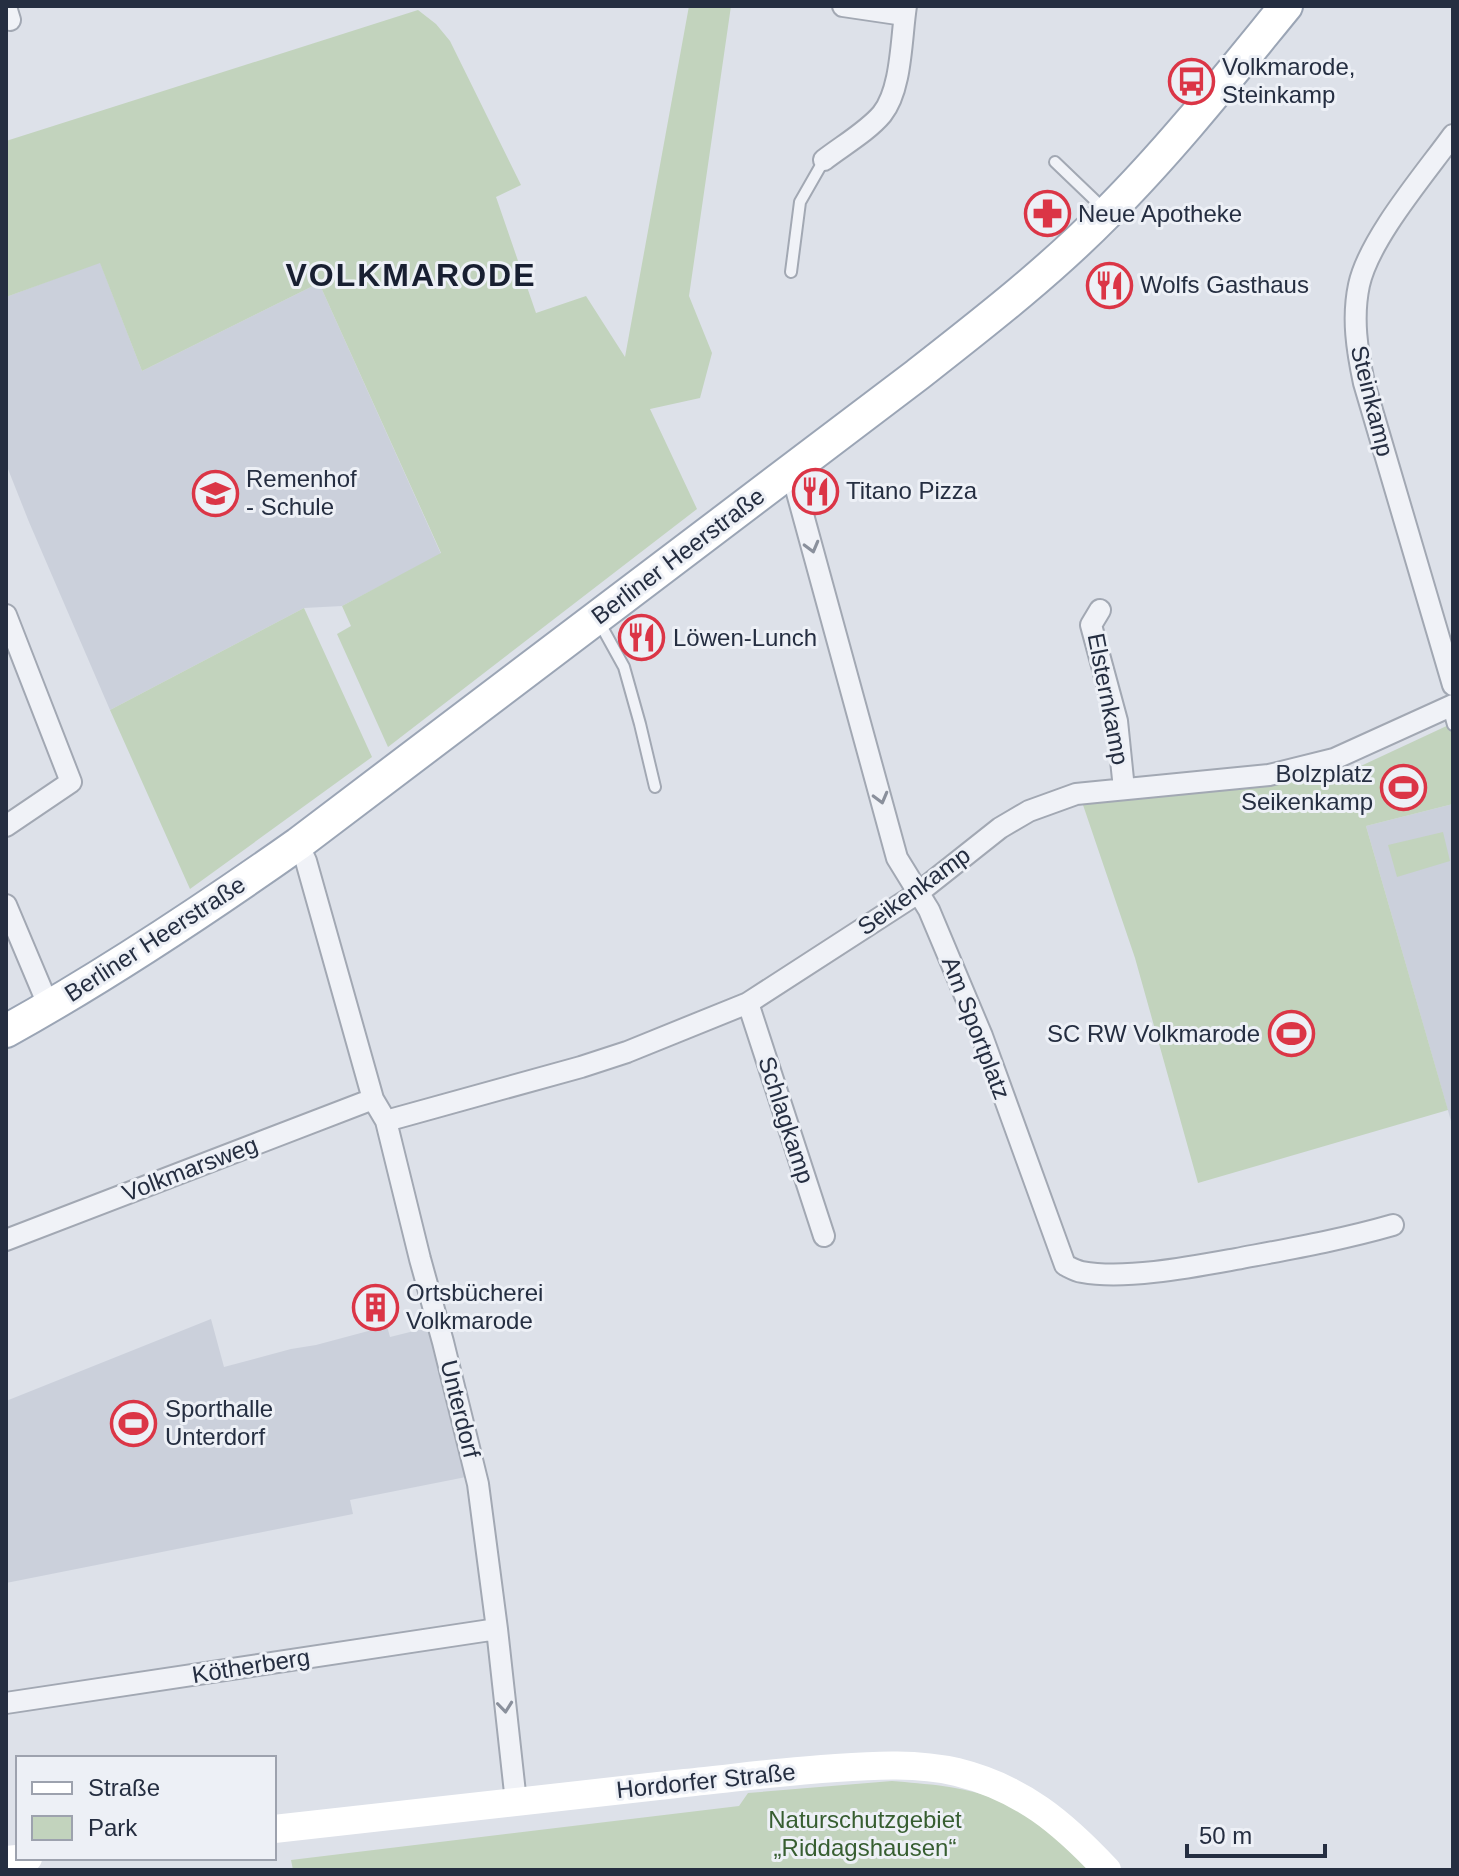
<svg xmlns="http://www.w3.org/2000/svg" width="1459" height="1876" viewBox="0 0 1459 1876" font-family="Helvetica,sans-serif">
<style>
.built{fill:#cbd0db}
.green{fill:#c2d3bd}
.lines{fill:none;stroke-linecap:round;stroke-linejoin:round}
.service-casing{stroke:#a2a8b3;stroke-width:14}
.minor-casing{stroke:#a2a8b3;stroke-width:24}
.primary-casing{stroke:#9ba5b5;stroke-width:36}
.service{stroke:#f0f2f7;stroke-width:10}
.minor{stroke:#f0f2f7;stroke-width:20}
.secondary{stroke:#fff;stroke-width:28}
.primary{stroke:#fff;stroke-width:32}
.oneway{stroke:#8a909c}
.labels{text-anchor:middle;stroke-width:6;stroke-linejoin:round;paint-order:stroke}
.poi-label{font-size:24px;fill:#252e41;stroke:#edf0f6;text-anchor:start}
.street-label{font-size:24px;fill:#252e41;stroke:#edf0f6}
.park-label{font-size:24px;fill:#375e31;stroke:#edf0f6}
.district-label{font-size:32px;font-weight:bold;letter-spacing:2px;fill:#181f31;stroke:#edf0f6}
</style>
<rect width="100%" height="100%" fill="#dde1e9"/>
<!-- built -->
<path class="built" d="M 100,262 L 142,371 L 319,283 L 441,554 L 342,606 L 304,608 L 110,710 L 29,522 L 6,464 L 6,297 Z
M 1453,804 L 1453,1128 L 1366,826 Z
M 211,1319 L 224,1367 L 291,1349 L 316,1345 L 387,1326 L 390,1337 L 418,1330 L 430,1330 L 466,1477 L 350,1500 L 353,1514 L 6,1583 L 6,1401 Z"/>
<!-- green -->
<path class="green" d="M 689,6 L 731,6 L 689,296 L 712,353 L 700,398 L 650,409 L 697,509 L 388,747 L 337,634 L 351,626 L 342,606 L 441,553 L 319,283 L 142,371 L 100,263 L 6,297 L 6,141 L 418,10 L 436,24 L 450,41 L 521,185 L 496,197 L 536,313 L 586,296 L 625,357 Z
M 304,608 L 372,757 L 190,889 L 110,710 Z
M 1453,723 L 1453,804 L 1366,826 L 1448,1110 L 1198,1183 L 1135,958 L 1082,802 L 1135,799 L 1267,784 L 1341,766 L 1350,771 Z
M 1443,832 L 1450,861 L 1397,877 L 1388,845 Z
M 892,1781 C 925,1784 964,1786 995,1799 C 1031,1814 1062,1842 1088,1870 L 293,1870 L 291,1860 L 739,1806 L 748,1793 Z"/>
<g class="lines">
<defs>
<path id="service" d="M 1055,162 L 1103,208
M 791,272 L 800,202 L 824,160
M 598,620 L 624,667 L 640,724 L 655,787
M 1448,707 L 1453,725"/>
<path id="minor" d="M 843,6 L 904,15
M 6,7 L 10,20
M 1453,135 C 1424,175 1369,239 1359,285 C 1352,318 1357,350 1364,383 L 1453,685
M 824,160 C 842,146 868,131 882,114 C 902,89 901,38 906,6
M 786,474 L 796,489 L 897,858 L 929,910 L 982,1036 L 1065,1265 C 1071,1268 1076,1271 1082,1272 C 1125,1280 1192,1267 1236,1259 C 1289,1249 1341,1240 1393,1225
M 1100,610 L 1091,625 L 1117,721 L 1124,789
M 6,615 L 71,782 L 6,826
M 298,844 L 306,861 L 373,1099 L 386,1121 L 420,1259 L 443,1342 L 478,1484 L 497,1629 L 516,1802
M 6,905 L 49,1007
M 748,1003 L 824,1236
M 386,1121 L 581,1067 L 627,1052 L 748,1003 L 918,893 L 1000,828 L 1029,811 L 1076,794 L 1269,775 L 1334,759 L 1453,705
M 6,1240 L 373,1099
M 6,1703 L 497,1629"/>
<path id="primary" d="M 6,1031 C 107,975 203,911 298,844 L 917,375 C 982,324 1048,273 1107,213 C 1171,149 1228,77 1286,6"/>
</defs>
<!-- service casing -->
<use href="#service" class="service-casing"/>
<!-- minor casing -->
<use href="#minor" class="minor-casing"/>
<!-- primary casing -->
<use href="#primary" class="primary-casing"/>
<!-- service -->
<use href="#service" class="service"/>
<!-- minor -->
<use href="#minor" class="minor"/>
<!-- secondary -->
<path class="secondary" d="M 274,1829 C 411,1814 548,1799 685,1783 C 735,1778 786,1771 836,1768 C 876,1765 918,1763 957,1772 C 1022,1788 1063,1823 1107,1870
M 6,1860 L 28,1858"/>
<!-- primary -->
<use href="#primary" class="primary"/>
</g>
<!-- one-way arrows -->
<defs><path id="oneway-chevron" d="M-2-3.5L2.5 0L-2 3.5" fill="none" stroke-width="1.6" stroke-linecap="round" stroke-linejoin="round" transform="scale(2)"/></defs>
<g class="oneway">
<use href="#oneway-chevron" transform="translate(812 547) rotate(75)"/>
<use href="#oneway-chevron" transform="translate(881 798) rotate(75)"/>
<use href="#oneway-chevron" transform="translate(505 1707) rotate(84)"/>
</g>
<!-- icons -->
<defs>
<symbol id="bus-ring" viewBox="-11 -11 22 22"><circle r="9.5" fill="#edf0f6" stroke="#db3546" stroke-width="1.5"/><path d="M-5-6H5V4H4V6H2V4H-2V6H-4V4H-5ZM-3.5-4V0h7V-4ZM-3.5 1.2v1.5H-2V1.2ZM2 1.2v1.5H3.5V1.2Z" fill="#db3546"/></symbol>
<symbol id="pharmacy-ring" viewBox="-11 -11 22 22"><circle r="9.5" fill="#edf0f6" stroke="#db3546" stroke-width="1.5"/><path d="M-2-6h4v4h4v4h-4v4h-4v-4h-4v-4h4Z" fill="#db3546"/></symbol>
<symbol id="restaurant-ring" viewBox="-11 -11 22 22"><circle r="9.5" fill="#edf0f6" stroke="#db3546" stroke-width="1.5"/><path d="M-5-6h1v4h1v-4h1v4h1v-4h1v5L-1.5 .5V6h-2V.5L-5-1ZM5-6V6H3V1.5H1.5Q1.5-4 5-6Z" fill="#db3546"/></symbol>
<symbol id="school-ring" viewBox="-11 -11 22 22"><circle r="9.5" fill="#edf0f6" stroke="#db3546" stroke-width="1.5"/><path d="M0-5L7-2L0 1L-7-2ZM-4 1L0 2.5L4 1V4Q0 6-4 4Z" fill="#db3546"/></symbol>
<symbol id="stadium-ring" viewBox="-11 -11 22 22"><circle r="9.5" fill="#edf0f6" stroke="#db3546" stroke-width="1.5"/><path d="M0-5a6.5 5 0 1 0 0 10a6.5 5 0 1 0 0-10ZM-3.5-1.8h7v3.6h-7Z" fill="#db3546"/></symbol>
<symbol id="building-ring" viewBox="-11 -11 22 22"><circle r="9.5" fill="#edf0f6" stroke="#db3546" stroke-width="1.5"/><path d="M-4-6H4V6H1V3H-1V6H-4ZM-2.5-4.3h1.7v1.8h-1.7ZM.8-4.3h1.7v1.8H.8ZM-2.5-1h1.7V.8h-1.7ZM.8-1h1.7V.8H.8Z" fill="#db3546"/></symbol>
</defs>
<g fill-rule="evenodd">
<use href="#bus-ring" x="1166" y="56" width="51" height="51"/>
<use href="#pharmacy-ring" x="1022" y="188" width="51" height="51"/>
<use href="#restaurant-ring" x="1084" y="260" width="51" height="51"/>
<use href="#restaurant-ring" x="790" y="466" width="51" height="51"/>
<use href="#school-ring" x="190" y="468" width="51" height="51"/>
<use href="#restaurant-ring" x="616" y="612" width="51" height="51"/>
<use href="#stadium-ring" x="1378" y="762" width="51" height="51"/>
<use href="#stadium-ring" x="1266" y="1008" width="51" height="51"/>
<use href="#building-ring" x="350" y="1282" width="51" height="51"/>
<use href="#stadium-ring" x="108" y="1398" width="51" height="51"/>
</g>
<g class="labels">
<!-- poi labels -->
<g class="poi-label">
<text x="1222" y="75">Volkmarode,<tspan x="1222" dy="28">Steinkamp</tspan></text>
<text x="1078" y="222">Neue Apotheke</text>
<text x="1140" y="293">Wolfs Gasthaus</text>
<text x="246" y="487">Remenhof<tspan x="246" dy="28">- Schule</tspan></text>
<text x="846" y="499">Titano Pizza</text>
<text x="673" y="646">Löwen-Lunch</text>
<text x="1373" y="782" text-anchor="end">Bolzplatz<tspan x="1373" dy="28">Seikenkamp</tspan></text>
<text x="1260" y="1042" text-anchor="end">SC RW Volkmarode</text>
<text x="406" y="1301">Ortsbücherei<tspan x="406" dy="28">Volkmarode</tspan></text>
<text x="165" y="1417">Sporthalle<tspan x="165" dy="28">Unterdorf</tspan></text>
</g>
<!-- street labels -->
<g class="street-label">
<text transform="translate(1372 401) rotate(76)" y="8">Steinkamp</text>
<text transform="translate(678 556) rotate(-37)" y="8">Berliner Heerstraße</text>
<text transform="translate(1108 699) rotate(79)" y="8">Elsternkamp</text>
<text transform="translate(914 891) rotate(-36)" y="8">Seikenkamp</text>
<text transform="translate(155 939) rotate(-33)" y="8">Berliner Heerstraße</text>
<text transform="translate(976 1028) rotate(69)" y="8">Am Sportplatz</text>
<text transform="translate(786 1120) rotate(72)" y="8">Schlagkamp</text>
<text transform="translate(190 1169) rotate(-21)" y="8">Volkmarsweg</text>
<text transform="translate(460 1409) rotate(76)" y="8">Unterdorf</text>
<text transform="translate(251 1666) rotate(-9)" y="8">Kötherberg</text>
<text transform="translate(706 1781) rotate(-6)" y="8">Hordorfer Straße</text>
</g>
<!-- park labels -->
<g class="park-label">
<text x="865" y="1828">Naturschutzgebiet<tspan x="865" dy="28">„Riddagshausen“</tspan></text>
</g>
<!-- district labels -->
<g class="district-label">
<text x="411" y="286">VOLKMARODE</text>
</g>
</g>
<!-- border -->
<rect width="1459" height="1876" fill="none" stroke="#252e41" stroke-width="16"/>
<!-- legend -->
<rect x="16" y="1756" width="260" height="104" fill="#edf0f6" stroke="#9da2ae" stroke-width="2"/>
<rect x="32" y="1782" width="40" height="12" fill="#ffffff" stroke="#9da2ae" stroke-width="2"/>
<text x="88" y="1796" font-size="24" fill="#252e41">Straße</text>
<rect x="32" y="1816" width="40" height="24" fill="#c2d3bd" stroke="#9da2ae" stroke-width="2"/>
<text x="88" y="1836" font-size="24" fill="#252e41">Park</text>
<!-- scale -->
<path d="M1187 1844v12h138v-12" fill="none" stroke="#252e41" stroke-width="4"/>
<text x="1199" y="1844" font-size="24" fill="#252e41" stroke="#edf0f6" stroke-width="6" paint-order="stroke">50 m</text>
</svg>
